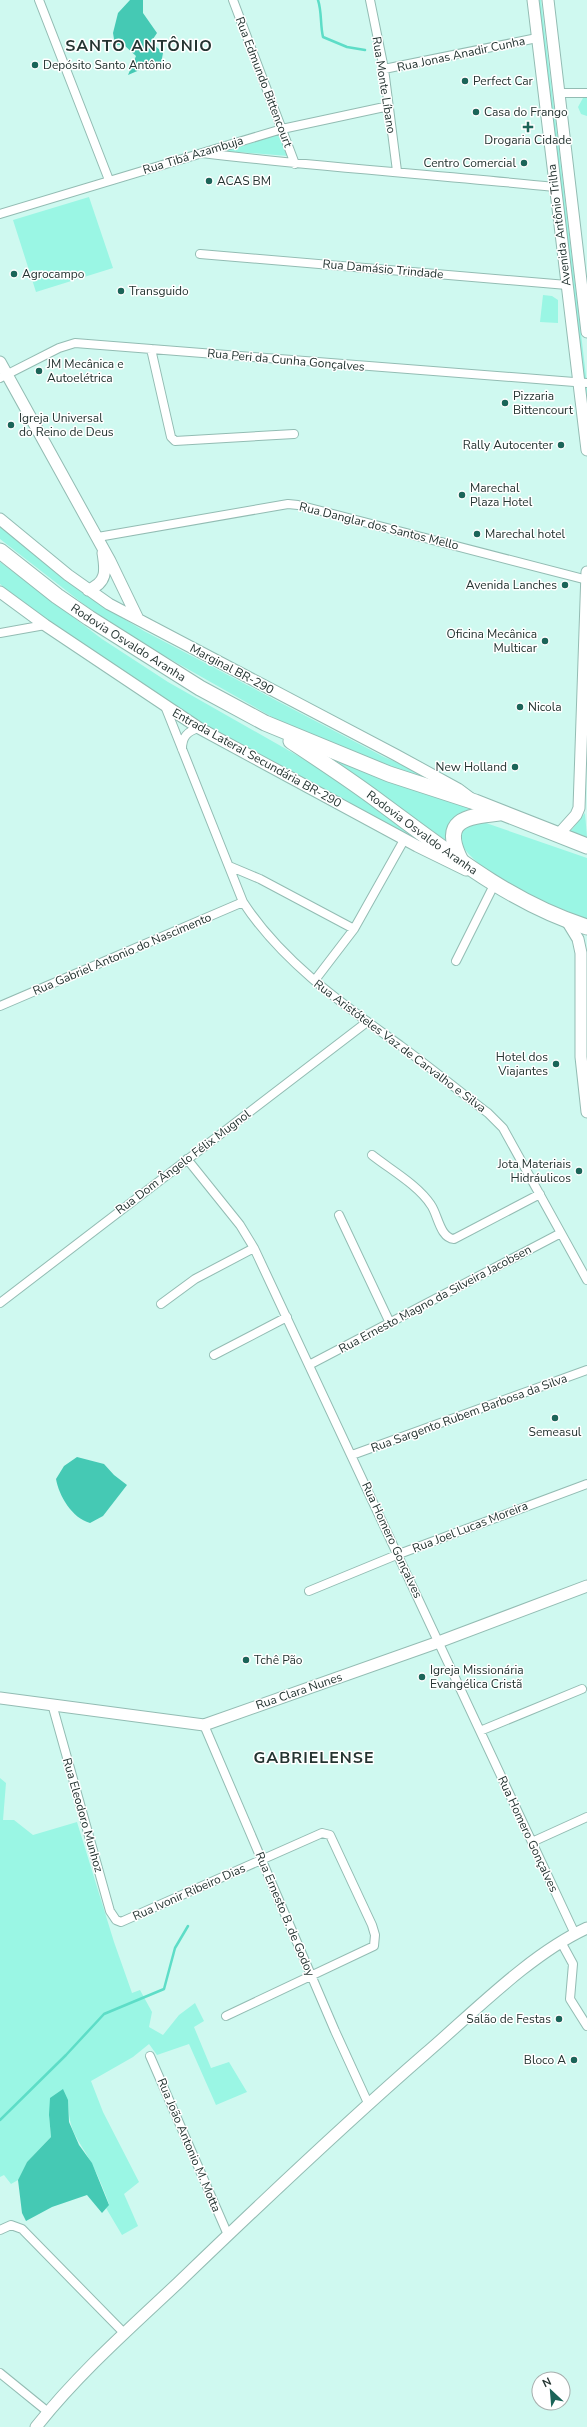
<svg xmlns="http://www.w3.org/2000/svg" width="587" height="2427" viewBox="0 0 587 2427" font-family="'Nunito Sans',sans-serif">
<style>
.green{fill:#9af6e4}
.forest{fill:#45c9b4}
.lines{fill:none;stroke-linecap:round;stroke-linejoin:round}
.stream{stroke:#5dddc7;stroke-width:2.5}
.street-casing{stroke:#93bcb3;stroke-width:10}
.secondary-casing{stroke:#93bcb3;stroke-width:13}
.highway-casing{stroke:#93bcb3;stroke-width:17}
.street{stroke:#fff;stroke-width:8}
.secondary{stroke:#fff;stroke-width:11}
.highway{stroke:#fff;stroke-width:15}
.poi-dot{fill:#1b6458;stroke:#fff;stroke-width:1.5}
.labels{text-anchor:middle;stroke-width:3;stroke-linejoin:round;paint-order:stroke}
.street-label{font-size:12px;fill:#243431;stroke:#fff}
.poi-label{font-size:12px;fill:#243431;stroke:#fff;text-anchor:start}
.district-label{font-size:16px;font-weight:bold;letter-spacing:1px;fill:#243431;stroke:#fff}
</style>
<rect width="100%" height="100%" fill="#cff9f0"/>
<!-- green -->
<path class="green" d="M 539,0 L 541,0 L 587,384 L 587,414 Z
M 583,98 L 587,98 L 587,116 L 581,114 L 578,107 Z
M 280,134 L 288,156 L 225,151 Z
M 89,197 L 113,268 L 36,292 L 13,220 Z
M 543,295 L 552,296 L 558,300 L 558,323 L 540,322 Z
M 0,527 L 106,608 L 144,631 L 384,757 L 420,772 L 451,789 L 421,780 L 297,731 L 147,646 L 86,606 L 0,539 Z
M 0,562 L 102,639 L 168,682 L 337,778 L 444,854 L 172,707 L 58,630 L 0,584 Z
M 320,750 L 473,808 C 452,814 446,822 450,843 L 324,756 Z
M 585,813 L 587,837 L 570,832 Z
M 483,822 L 587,858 L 587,919 C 550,905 474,875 458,838 L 461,827 Z
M 0,1778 L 6,1783 L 3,1820 L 14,1820 L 33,1835 L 77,1822 L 114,1942 L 132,1993 L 140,1990 L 152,2012 L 149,2027 L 163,2035 L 179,2015 L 195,2003 L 204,2021 L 194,2027 L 211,2068 L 229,2062 L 247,2092 L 216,2105 L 189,2044 L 157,2055 L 149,2044 L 133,2057 L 91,2081 L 103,2112 L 139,2182 L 124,2194 L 138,2226 L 122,2235 L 106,2208 L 109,2204 C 104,2191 99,2177 92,2164 C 77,2136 69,2134 68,2100 L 49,2115 L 51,2137 L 27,2162 L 18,2180 L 11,2184 L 4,2175 L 0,2177 Z"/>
<!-- forest -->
<path class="forest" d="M 130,0 L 143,0 L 143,13 L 157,33 L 151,42 L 163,53 L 160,69 L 142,69 L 128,75 L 136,56 L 124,45 L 115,45 L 113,33 L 118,13 Z
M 77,1457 L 104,1464 L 114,1475 L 127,1485 L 103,1516 L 90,1523 C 72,1518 59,1496 56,1479 L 64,1466 Z
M 63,2089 L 68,2100 L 69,2122 L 79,2145 L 92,2163 L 109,2205 L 102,2213 L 87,2195 L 52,2207 L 26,2221 L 22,2213 L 18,2180 L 27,2162 L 51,2137 L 49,2115 L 50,2098 Z"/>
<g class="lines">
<!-- stream -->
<path class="stream" d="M 318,0 C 322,12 320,24 323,37 L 347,47 L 365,50
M 0,2120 L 66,2055 L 104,2014 L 164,1989 L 175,1948 L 188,1926"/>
<defs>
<path id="street" d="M 39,0 L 109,180
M 233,0 L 295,164
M 370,0 L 384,69 L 397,171
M 384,69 L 537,38
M 559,93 L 587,93
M 202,153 C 320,167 438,175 555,187
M 0,214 L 282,129 L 389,106
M 200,254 L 567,285
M 151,349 L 171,437 L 175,441 L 294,434
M 0,378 L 59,348 L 75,343 L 587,383
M 98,537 L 288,504 L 298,505 L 587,580
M 0,633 L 45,625
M 165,706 L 243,902 C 282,962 344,1005 401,1046 C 431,1068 459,1091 488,1113 L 503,1128 L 587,1280
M 182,749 C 182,737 187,731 199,728
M 229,866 L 260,879 L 354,929
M 456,961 L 495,883
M 315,980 L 354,929 L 404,840
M 0,1006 L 243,902
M 372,1155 C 391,1170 418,1185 431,1205 C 438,1215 440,1238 454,1239 L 540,1194
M 187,1159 L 240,1225 L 254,1248 L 575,1934
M 339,1215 L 390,1323
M 0,1303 L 367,1022
M 161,1304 L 195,1279 L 254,1248
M 214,1355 L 287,1317
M 309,1365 L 561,1233
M 352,1455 L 587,1370
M 309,1591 L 399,1554 L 587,1484
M 52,1704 L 110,1911 L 116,1920 L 121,1922 L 322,1833 L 330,1835 L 372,1925 L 375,1935 L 374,1946 L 226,2016
M 204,1725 L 335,2031 L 368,2103
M 480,1731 L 582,1689
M 532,1842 L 587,1817
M 561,1942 L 573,1964 L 570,1999 L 587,2026
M 150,2056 L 228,2235
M 0,2230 L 11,2225 L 22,2229 L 125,2334
M 0,2373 L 48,2412"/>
<path id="secondary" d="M 533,0 L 587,450
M 548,0 L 587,332
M 0,362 L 110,561 L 138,619
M 0,519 L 68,575 L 109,604 L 396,755 L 458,789 L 470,798
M 88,590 C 107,583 106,571 103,553
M 0,592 L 45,625 L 199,728 L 417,846 L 466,870
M 558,835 L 576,815 L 579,808 L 587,572
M 567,921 L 578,939 L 581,953 L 581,1057 L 587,1112
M 0,1698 L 204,1725 L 436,1643 L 587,1586
M 36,2427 C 78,2374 129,2329 178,2283 C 259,2205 340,2128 425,2054 C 473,2013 530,1954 587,1928"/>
<g id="highway">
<path id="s1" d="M 0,551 L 57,596 L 89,618 L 200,688 L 265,723 L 389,774 L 475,802 L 587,846"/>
<path id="s2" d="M 291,741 C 321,761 352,781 381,803 C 445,850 510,903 587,927"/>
<path d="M 461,861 C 440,820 465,817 499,813"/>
</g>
</defs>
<!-- street casing -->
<use href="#street" class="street-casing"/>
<!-- secondary casing -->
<use href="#secondary" class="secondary-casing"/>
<!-- highway casing -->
<use href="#highway" class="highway-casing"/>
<!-- street -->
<use href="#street" class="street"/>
<!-- secondary -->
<use href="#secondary" class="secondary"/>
<!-- highway -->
<use href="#highway" class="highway"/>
</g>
<!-- markers -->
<g class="poi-dot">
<circle cx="35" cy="65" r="4"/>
<circle cx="465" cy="81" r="4"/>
<circle cx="476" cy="112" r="4"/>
<path d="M526 121h4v4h4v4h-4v4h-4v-4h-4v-4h4z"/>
<circle cx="524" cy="163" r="4"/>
<circle cx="209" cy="181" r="4"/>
<circle cx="14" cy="274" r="4"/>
<circle cx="121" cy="291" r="4"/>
<circle cx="39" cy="371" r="4"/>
<circle cx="505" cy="403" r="4"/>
<circle cx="11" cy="425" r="4"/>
<circle cx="561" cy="445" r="4"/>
<circle cx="462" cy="495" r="4"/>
<circle cx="477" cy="534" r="4"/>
<circle cx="565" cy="585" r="4"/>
<circle cx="545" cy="641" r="4"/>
<circle cx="520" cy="707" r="4"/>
<circle cx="515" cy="767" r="4"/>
<circle cx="556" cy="1064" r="4"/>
<circle cx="579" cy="1171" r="4"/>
<circle cx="555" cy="1418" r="4"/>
<circle cx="246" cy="1660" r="4"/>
<circle cx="422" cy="1677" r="4"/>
<circle cx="559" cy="2019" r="4"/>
<circle cx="574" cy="2060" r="4"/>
</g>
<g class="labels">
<!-- street labels -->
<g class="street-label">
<text transform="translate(461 54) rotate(-12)" y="4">Rua Jonas Anadir Cunha</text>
<text transform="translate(264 82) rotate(69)" y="4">Rua Edmundo Bittencourt</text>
<text transform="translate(384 85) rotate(81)" y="4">Rua Monte Líbano</text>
<text transform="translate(193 155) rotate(-17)" y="4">Rua Tibá Azambuja</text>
<text transform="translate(559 225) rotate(-97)" y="4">Avenida Antônio Trilha</text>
<text transform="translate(383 269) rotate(5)" y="4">Rua Damásio Trindade</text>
<text transform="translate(286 360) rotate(5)" y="4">Rua Peri da Cunha Gonçalves</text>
<text transform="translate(379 526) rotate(14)" y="4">Rua Danglar dos Santos Mello</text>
<text dy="4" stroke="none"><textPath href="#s1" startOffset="158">Rodovia Osvaldo Aranha</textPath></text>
<text transform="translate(232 669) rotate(28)" y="4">Marginal BR-290</text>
<text transform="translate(257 758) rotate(29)" y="4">Entrada Lateral Secundária BR-290</text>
<text dy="4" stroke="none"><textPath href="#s2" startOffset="160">Rodovia Osvaldo Aranha</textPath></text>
<text transform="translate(122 954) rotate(-23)" y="4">Rua Gabriel Antonio do Nascimento</text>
<text transform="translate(400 1046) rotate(37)" y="4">Rua Aristóteles Vaz de Carvalho e Silva</text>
<text transform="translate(183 1162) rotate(-37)" y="4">Rua Dom Ângelo Félix Mugnol</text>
<text transform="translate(435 1299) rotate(-28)" y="4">Rua Ernesto Magno da Silveira Jacobsen</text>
<text transform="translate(469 1413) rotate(-20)" y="4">Rua Sargento Rubem Barbosa da Silva</text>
<text transform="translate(470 1527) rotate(-21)" y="4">Rua Joel Lucas Moreira</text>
<text transform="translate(392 1540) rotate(65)" y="4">Rua Homero Gonçalves</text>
<text transform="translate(299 1691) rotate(-19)" y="4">Rua Clara Nunes</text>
<text transform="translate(83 1815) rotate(74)" y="4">Rua Eleodoro Munhoz</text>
<text transform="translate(528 1834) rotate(65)" y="4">Rua Homero Gonçalves</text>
<text transform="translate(189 1892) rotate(-24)" y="4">Rua Ivonir Ribeiro Dias</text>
<text transform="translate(285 1914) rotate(67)" y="4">Rua Ernesto B. de Godoy</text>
<text transform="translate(189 2145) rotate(67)" y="4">Rua João Antonio M. Motta</text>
</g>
<!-- poi labels -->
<g class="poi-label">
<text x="43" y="69">Depósito Santo Antônio</text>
<text x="473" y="85">Perfect Car</text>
<text x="484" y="116">Casa do Frango</text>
<text x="528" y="144" text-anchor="middle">Drogaria Cidade</text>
<text x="516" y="167" text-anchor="end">Centro Comercial</text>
<text x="217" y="185">ACAS BM</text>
<text x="22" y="278">Agrocampo</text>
<text x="129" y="295">Transguido</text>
<text x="47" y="368">JM Mecânica e<tspan x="47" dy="14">Autoelétrica</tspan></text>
<text x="513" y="400">Pizzaria<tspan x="513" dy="14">Bittencourt</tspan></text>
<text x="19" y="422">Igreja Universal<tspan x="19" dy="14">do Reino de Deus</tspan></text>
<text x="553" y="449" text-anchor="end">Rally Autocenter</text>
<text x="470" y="492">Marechal<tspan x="470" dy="14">Plaza Hotel</tspan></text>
<text x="485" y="538">Marechal hotel</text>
<text x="557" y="589" text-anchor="end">Avenida Lanches</text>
<text x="537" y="638" text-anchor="end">Oficina Mecânica<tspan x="537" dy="14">Multicar</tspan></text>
<text x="528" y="711">Nicola</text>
<text x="507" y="771" text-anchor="end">New Holland</text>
<text x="548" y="1061" text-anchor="end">Hotel dos<tspan x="548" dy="14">Viajantes</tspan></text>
<text x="571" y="1168" text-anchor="end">Jota Materiais<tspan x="571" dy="14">Hidráulicos</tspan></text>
<text x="555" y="1436" text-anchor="middle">Semeasul</text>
<text x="254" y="1664">Tchê Pão</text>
<text x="430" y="1674">Igreja Missionária<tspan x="430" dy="14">Evangélica Cristã</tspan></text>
<text x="551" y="2023" text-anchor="end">Salão de Festas</text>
<text x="566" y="2064" text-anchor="end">Bloco A</text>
</g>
<!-- district labels -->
<g class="district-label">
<text x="139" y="51">SANTO ANTÔNIO</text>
<text x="314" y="1763">GABRIELENSE</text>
</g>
</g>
<!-- north arrow -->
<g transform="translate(551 2391) rotate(334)"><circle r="19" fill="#ffffff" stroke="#a7aead"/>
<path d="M0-3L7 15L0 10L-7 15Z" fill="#1b6458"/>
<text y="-6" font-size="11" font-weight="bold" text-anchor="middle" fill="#243431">N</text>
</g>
</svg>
